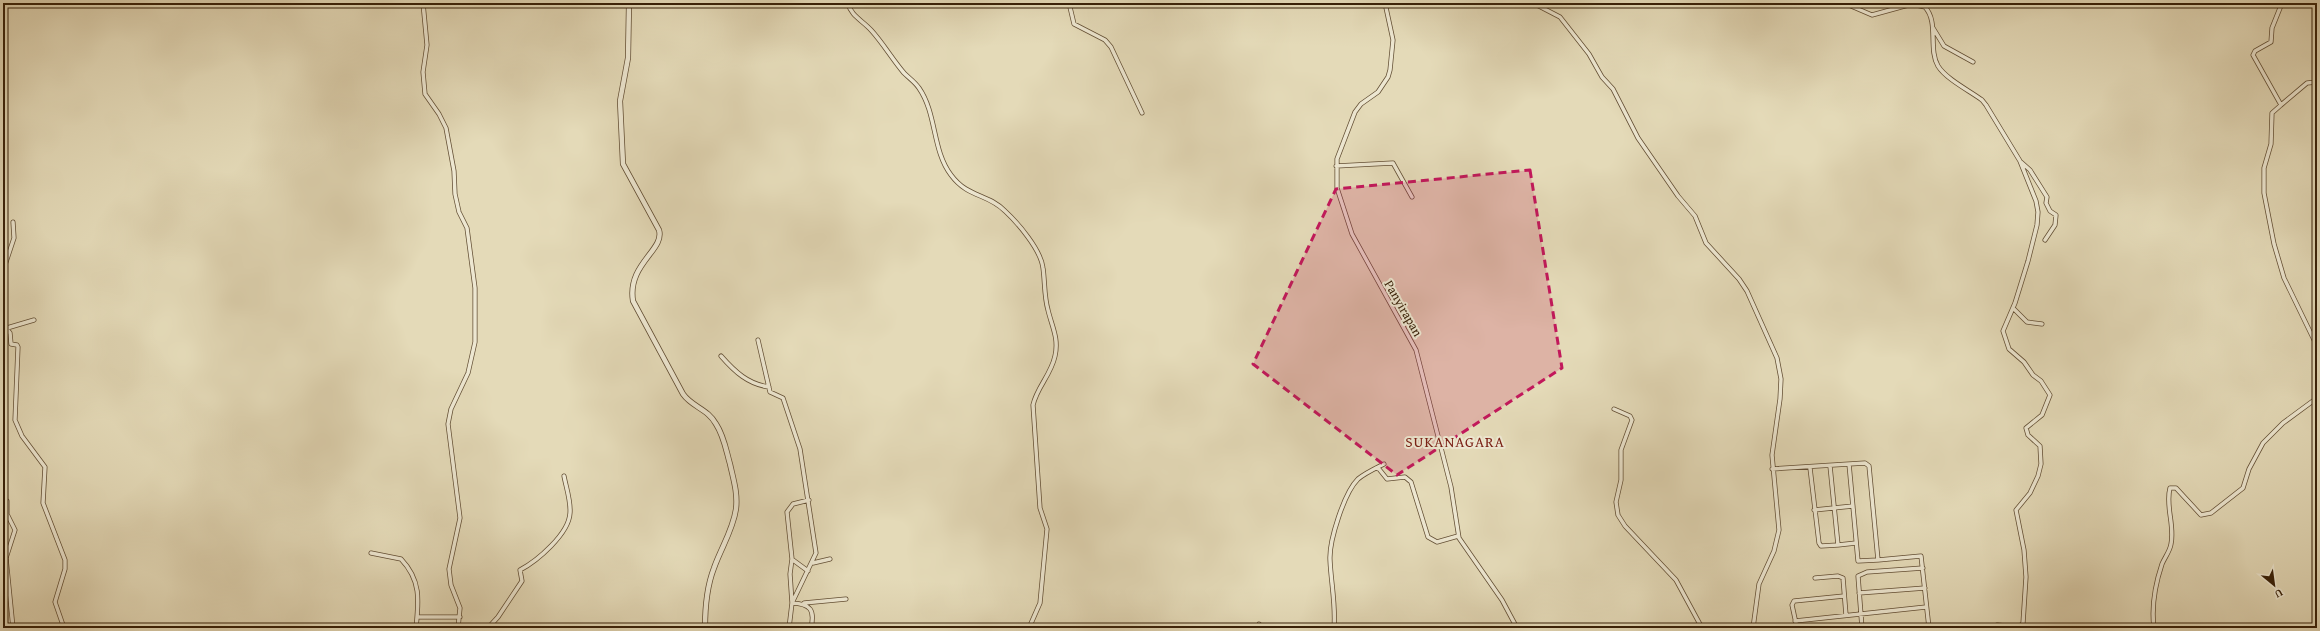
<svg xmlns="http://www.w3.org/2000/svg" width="2320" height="631" viewBox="0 0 2320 631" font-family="'Gentium Book Plus',serif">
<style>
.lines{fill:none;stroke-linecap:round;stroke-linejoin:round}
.minor-casing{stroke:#624e34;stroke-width:5}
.tertiary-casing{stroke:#624e34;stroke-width:6}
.minor{stroke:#ede7d1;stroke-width:3.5}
.tertiary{stroke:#ede7d1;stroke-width:4.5}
.marked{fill:#c2185b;fill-opacity:0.2;stroke:#c2185b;stroke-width:3;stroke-dasharray:8 5;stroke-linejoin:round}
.labels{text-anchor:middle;stroke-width:4;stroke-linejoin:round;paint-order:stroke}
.street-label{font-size:13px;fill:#372008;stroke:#ede7d1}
.quarter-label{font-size:15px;letter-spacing:1px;fill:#7a1f14;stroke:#ede7d1}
</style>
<rect width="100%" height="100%" fill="#e4dab8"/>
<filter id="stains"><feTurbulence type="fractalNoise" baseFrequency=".005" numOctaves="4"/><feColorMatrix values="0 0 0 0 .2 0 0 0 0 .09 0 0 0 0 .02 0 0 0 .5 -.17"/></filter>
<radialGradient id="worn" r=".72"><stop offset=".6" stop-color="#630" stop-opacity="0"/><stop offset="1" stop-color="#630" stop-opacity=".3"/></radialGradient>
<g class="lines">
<defs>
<path id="minor" d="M 423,3 L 427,45 L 423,72 L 425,94 L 439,114 L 446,128 L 454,171 L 455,194 L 459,212 L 467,228 L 475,288 L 475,342 L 468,373 L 451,409 L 448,424 L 460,518 L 449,569 L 451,585 L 460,608 L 458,628
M 848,3 C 851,16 862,20 871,30 C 883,43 892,59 904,73 C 909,78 915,82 919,88 C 937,114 932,150 951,175 C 968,198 987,193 1005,211 C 1018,223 1041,250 1043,268 C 1045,282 1044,296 1048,310 C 1052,327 1059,338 1055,356 C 1051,375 1037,387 1033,405 L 1040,508 L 1047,529 L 1040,603 L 1029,628
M 1069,3 L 1074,24 L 1105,40 L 1111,47 L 1142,113
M 1385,3 L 1393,40 L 1390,70 L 1388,77 L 1378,92 L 1361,104 L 1355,112 L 1337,159 L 1337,188 L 1352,234 L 1416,350 L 1451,487 L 1459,538 L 1502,600 L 1517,628
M 1533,3 L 1560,17 L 1589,54 L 1602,77 L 1613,89 L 1638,138 L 1678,196 L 1695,216 L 1706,243 L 1739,279 L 1747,291 L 1777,358 L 1781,379 L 1780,399 L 1772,455 L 1779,530 L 1774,551 L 1759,584 L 1753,628
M 1844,3 L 1872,15 L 1912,4 L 1925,7 C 1939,22 1928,49 1938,66 C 1946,79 1970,91 1982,100 L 1986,105 L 2020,161 L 2036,201 L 2038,212 L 2037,225 L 2028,261 L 2015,303 L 2003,331 L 2009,349 L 2024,362 L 2033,375 L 2041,381 L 2050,395 L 2042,415 L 2026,428 L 2028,435 L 2040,446 L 2041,464 L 2038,476 L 2030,493 L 2016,510 L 2024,550 L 2026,577 L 2023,623 L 2019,627 L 1997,625 L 1991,628
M 2282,3 L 2272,28 L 2271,42 L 2255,51 L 2253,55 L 2281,105 L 2307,83 L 2317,82
M 1933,28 L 1944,46 L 1973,62
M 2281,105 L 2272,113 L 2271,144 L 2264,168 L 2264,193 L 2274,244 L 2284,278 L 2317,346
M 2021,162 L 2030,170 L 2047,197 L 2046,203 L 2050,211 L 2056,215 L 2055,225 L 2045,240
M 1336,166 L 1393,163 L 1412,197
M 3,271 L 14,238 L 13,222
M 2013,308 L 2027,322 L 2042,324
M 4,326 L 10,333 L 11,344 L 17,345 L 18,347 L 15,420 L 22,436 L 45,467 L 43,503 L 65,560 L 65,569 L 55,602 L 64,628
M 7,328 L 34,320
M 758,340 L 770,392 L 783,398 L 800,449 L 816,553 L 792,603 L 789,628
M 721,356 C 735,372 748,384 769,387
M 1614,409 L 1630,416 L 1632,420 L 1621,450 L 1621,480 L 1616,502 L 1618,515 L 1625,526 L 1676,580 L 1702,628
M 1849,464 L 1865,463 L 1869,466 L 1878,560 L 1921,556 L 1929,628
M 1830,466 L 1838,545 L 1856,543
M 1376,468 L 1379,469 L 1387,479 L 1405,477 L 1411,482 L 1428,537 L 1437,542 L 1458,536
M 1810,468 L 1819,543 L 1821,546 L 1838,545
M 1772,469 L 1849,464 L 1858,561 L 1878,560
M 809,500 L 793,504 L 787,512 L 792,559 L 790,574 L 792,603 C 811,604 815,610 811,628
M 7,501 L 7,514 L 15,530 L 6,558 L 13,628
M 1814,510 L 1853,506
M 371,553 L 401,559 C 421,580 419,600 416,628
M 793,560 L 808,571
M 813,563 L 830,559
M 1815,578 L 1838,576 L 1843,578 L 1846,615
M 1859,593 L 1925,588
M 804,603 L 846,599
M 417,617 L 460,617
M 1795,621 L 1926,607
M 488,628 L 498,617 L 522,581 L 520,570 C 537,561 569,534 570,513 C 571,501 566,487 564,476
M 1257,628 L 1259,624
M 1334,628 C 1336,605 1331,583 1330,560 C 1329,541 1344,493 1358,479 C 1365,473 1376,468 1384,464
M 1797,628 L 1792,605 L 1794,601 L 1844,596
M 1862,628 L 1858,576 L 1867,572 L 1923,568
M 2154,628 C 2151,605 2155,585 2162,564 C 2165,557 2170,551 2171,544 C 2175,525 2165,506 2170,488 L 2176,488 L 2201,515 L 2211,513 L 2243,488 L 2249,469 L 2263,443 L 2283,423 L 2317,398"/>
<path id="tertiary" d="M 629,3 L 628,58 L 620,101 L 623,164 L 659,230 C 665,250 627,264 633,301 L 683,394 C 692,407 708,409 716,424 C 724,436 726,450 730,464 C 733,478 738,493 736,509 C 733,530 721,548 714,568 C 707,586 705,609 705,628"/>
</defs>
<!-- minor casing -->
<use href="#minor" class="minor-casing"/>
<!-- tertiary casing -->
<use href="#tertiary" class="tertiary-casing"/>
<!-- minor -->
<use href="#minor" class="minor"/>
<!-- tertiary -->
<use href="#tertiary" class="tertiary"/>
</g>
<!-- marked area -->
<path class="marked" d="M 1530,170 L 1562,368 L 1397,475 L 1253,364 L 1336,189 Z"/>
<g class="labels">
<!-- street labels -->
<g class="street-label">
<text transform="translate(1404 308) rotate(60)" y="5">Panyirapan</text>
</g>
<!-- quarter labels -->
<g class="quarter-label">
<text x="1455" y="447">SUKANAGARA</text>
</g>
</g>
<!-- margin -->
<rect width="2320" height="631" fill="none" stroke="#e4dab8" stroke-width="16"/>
<rect x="4" y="4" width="2312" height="623" fill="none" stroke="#372008" stroke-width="2"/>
<rect x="8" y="8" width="2304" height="615" fill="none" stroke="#372008"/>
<!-- north arrow -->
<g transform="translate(2274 585) rotate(151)" stroke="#ede7d1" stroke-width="3" paint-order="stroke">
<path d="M0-3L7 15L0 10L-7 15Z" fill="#372008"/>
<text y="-6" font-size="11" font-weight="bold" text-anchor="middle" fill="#372008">U</text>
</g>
<rect width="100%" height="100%" filter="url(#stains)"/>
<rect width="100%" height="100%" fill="url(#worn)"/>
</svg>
